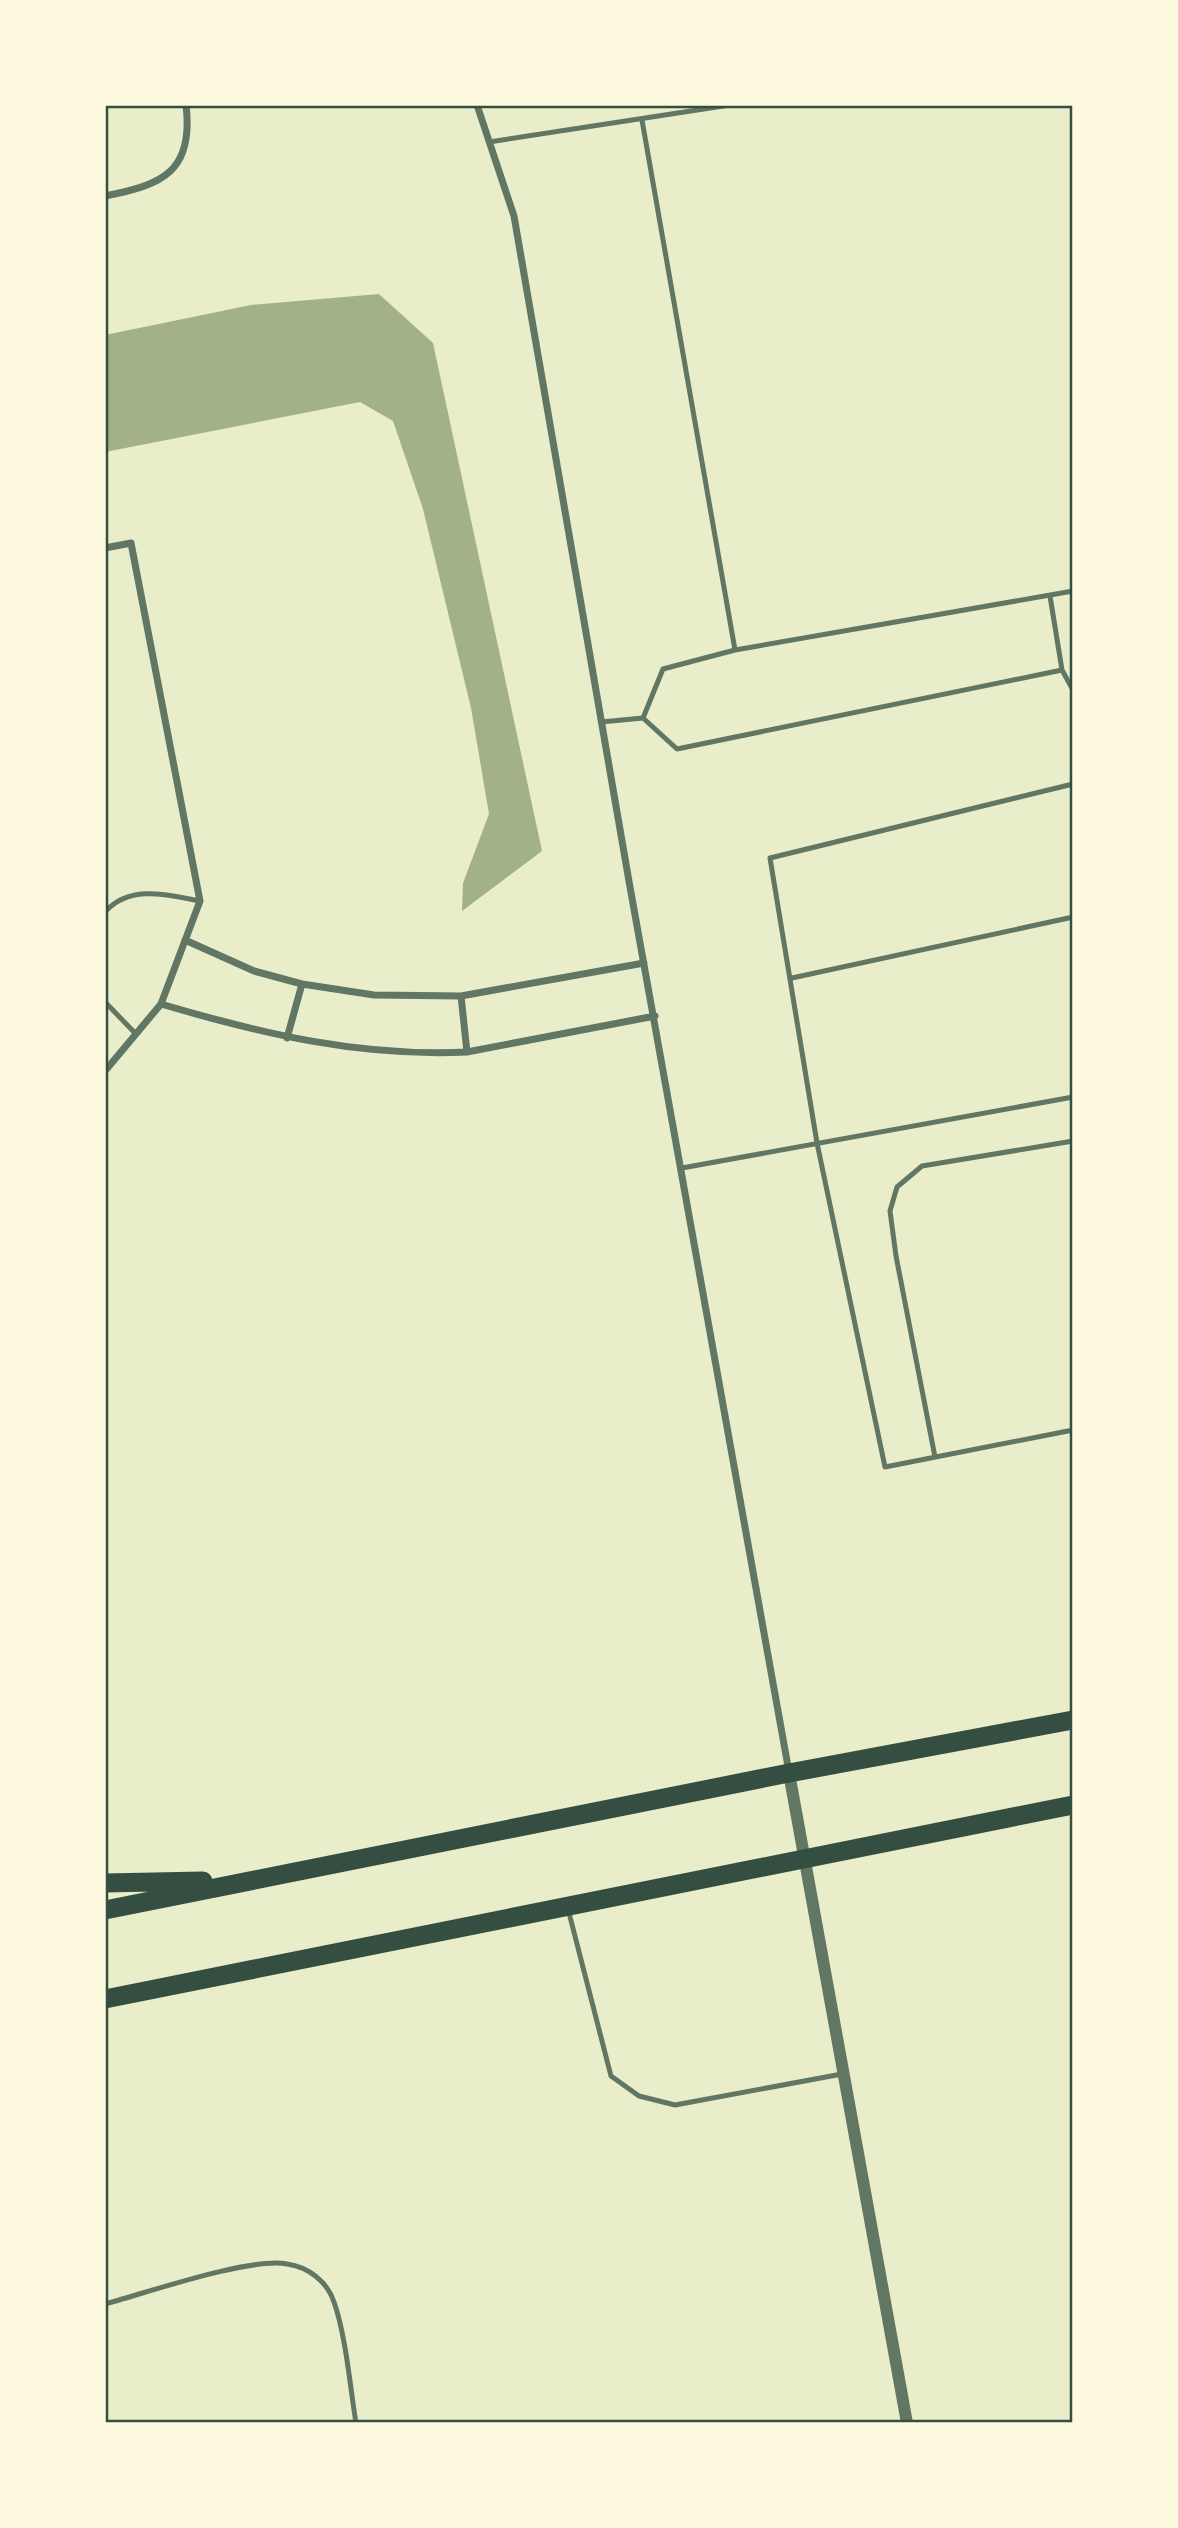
<svg xmlns="http://www.w3.org/2000/svg" width="1178" height="2528" viewBox="0 0 1178 2528" font-family="'Sofia Sans Condensed',sans-serif">
<style>
.water{fill:#a3b18a}
.lines{fill:none;stroke-linecap:round;stroke-linejoin:round}
.service{stroke:#617663;stroke-width:5}
.minor{stroke:#617663;stroke-width:7}
.tertiary{stroke:#617663;stroke-width:12}
.trunk{stroke:#344e41;stroke-width:19}
.neatline{fill:none;stroke:#344e41;stroke-width:2.5}
</style>
<rect width="100%" height="100%" fill="#e9edc9"/>
<!-- water -->
<path class="water" d="M 379,294 L 433,343 L 542,851 L 462,911 L 463,883 L 489,814 L 471,708 L 423,509 L 393,421 L 360,402 L 105,452 L 105,335 L 251,305 Z"/>
<g class="lines">
<!-- service -->
<path class="service" d="M 642,120 L 735,650
M 489,142 L 730,105
M 1050,596 L 1062,670 L 1073,690
M 643,718 L 663,669 L 735,650 L 1073,591
M 601,722 L 643,718 L 677,749 L 1062,670
M 1073,784 L 770,858 L 817,1143 L 885,1467 L 1073,1430
M 105,912 C 130,884 168,895 200,901
M 792,978 L 1073,917
M 105,1002 L 135,1033
M 682,1168 L 1073,1097
M 935,1457 L 896,1256 L 890,1211 L 897,1187 L 922,1166 L 1073,1141
M 568,1909 L 611,2076 L 639,2096 L 675,2105 L 842,2074
M 105,2304 C 146,2293 249,2257 287,2264 C 308,2267 327,2281 334,2302 C 346,2336 350,2387 356,2423"/>
<!-- minor -->
<path class="minor" d="M 477,105 L 514,216 L 630,887 L 789,1772
M 105,196 C 163,185 194,171 186,105
M 105,548 L 131,543 L 200,901 L 161,1004 L 105,1071
M 185,940 L 254,971 L 302,984 L 374,995 L 461,996 L 644,963
M 461,996 L 467,1052
M 161,1004 C 263,1034 359,1057 467,1052 L 655,1016
M 287,1038 L 302,984"/>
<!-- tertiary -->
<path class="tertiary" d="M 789,1773 L 907,2423"/>
<!-- trunk -->
<path class="trunk" d="M 105,1883 L 203,1881
M 105,1910 L 789,1773 L 1073,1720
M 105,1999 L 1073,1805"/>
</g>
<!-- border -->
<rect width="1178" height="2528" fill="none" stroke="#fefae0" stroke-width="214"/>
<rect x="107" y="107" width="964" height="2314" class="neatline"/>
</svg>
